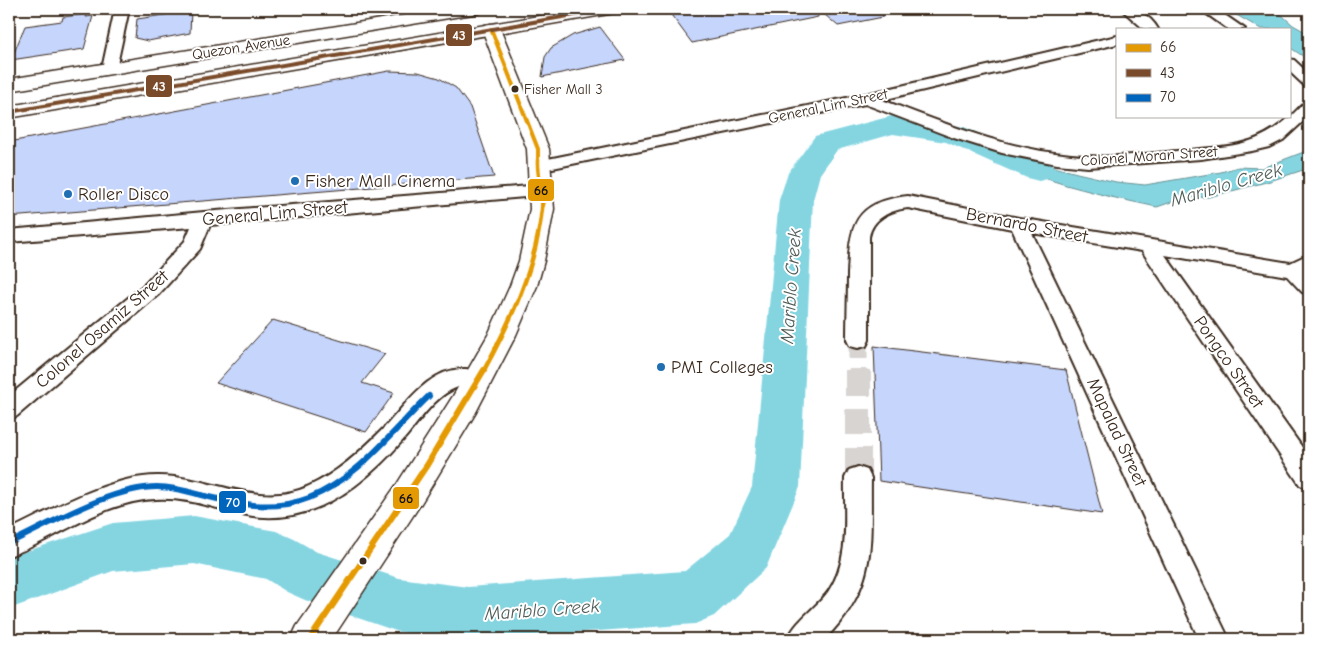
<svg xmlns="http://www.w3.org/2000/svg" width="1318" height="648" viewBox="0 0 1318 648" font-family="'Comic Neue',sans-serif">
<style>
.water{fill:#85d5e1;stroke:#679193}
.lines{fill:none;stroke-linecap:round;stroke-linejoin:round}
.river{fill:#85d5e1;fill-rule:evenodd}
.building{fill:#c5d5fc;stroke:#3b2a1e}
.street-tunnel-far1{stroke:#d8d4d2;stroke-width:19;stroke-dasharray:19 10;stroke-linecap:butt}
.street-tunnel{stroke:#d8d4d2;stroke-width:26;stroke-dasharray:26 13;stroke-linecap:butt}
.street-casing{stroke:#3b2a1e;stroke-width:4}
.secondary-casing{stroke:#3b2a1e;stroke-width:3}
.primary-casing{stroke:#3b2a1e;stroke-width:3}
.street{fill:#fff;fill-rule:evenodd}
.secondary{fill:#fff;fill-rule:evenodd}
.primary{fill:#fff;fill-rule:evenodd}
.bus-1-far2-casing{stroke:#fff;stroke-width:6}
.bus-1-far1-casing{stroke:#fff;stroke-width:8}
.bus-1-casing{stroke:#fff;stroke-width:10}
.bus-2-casing{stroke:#fff;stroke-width:6}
.bus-3-casing{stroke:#fff;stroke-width:10}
.bus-1-far2{stroke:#e49a03;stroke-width:4}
.bus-1-far1{stroke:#e49a03;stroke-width:4.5}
.bus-1{stroke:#e49a03;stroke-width:6}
.bus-2{stroke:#7a4b2a;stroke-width:4}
.bus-3{stroke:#0065bd;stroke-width:6}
.bus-dot{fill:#3b2a1e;stroke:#fff;stroke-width:2}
.poi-dot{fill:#1f6fb2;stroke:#fff;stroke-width:2}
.labels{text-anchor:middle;stroke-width:4;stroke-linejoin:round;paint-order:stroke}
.far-bus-label{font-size:14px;fill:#3b2a1e;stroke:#fff;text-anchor:start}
.far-street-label{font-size:15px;fill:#3b2a1e;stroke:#fff}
.poi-label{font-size:18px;fill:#3b2a1e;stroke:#fff;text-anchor:start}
.street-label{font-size:18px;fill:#3b2a1e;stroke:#fff}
.water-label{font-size:19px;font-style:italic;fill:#515d58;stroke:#fff}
.line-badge{stroke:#fff;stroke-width:2}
.badge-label{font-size:14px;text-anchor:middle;font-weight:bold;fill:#fff}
.pale-badge-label{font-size:14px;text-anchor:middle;font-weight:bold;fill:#111}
</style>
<rect width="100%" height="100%" fill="#fff"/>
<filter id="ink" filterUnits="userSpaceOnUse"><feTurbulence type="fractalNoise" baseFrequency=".02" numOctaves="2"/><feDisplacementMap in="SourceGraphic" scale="10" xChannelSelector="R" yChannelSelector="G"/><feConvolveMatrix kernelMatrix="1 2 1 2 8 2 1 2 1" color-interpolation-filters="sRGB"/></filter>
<g filter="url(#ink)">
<!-- water -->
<path class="water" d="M 1226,9 L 1275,9 L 1293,25 L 1309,34 L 1309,60 L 1289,47 L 1289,29 L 1261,29 Z
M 988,148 L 1027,160 L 1077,173 L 1116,182 L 1145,185 L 1221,172 L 1238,167 L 1262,168 L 1309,150 L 1309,168 L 1270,181 L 1209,197 L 1183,198 L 1157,207 L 1111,197 L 1066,185 L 991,161 Z"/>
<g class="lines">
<!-- river -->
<path class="river" d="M 892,116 L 964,127 L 1051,164 L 1055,171 L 1051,178 L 1039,181 L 1027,178 L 946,142 L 893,134 L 837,150 L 820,174 L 813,200 L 800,487 L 766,568 L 714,616 L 695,624 L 490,639 L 455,639 L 399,632 L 305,600 L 287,592 L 266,579 L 194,564 L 113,571 L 9,609 L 9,557 L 113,523 L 194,516 L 276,531 L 294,539 L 317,552 L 399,578 L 468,587 L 685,571 L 730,534 L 752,487 L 779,200 L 788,173 L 815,136 Z"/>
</g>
<!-- building -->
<path class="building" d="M 686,9 L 817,9 L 818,17 L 692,43 L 669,12 Z
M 818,9 L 882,9 L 883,17 L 838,26 Z
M 191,11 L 190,33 L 148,41 L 135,38 L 137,19 Z
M 87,14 L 86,17 L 93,16 L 84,49 L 11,60 L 25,26 L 62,21 L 63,17 Z
M 600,27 L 625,60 L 542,77 L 545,57 L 551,48 L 573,35 Z
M 389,71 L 418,72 L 439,78 L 456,88 L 470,107 L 494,177 L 9,217 L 9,142 Z
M 273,320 L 385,354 L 362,383 L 394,393 L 366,432 L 216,383 Z
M 874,346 L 1066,370 L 1102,514 L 879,481 Z"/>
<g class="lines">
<!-- street-tunnel-far1 -->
<path class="street-tunnel-far1" d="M 858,340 L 858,372"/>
<!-- street-tunnel -->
<path class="street-tunnel" d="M 858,370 L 858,478"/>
<defs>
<path id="street" d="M 115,9 L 129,9 L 116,69 L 114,72 L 104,72 L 102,69 Z
M 1121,9 C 1137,9 1149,14 1158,29 L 1144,29 Z
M 1200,9 L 1216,9 L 1245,29 L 1228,29 Z
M 1117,36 L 1117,44 L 882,100 C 944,123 1005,149 1071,155 C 1106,159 1142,154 1177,151 C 1234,146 1262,148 1303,104 L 1309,102 L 1309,116 L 1283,140 L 1269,147 L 1252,151 L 1201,159 L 1088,167 L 1057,164 L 1002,153 L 954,138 L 865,104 L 538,171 L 532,170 L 529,166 L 532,162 L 538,161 L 866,94 Z
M 1289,59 L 1294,60 L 1309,74 L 1309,86 L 1304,85 L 1289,71 Z
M 542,185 L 548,187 L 551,191 L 548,195 L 210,225 L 200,249 L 159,294 L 17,416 L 9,419 L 9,396 L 145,284 L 185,241 L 191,227 L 9,242 L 9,230 L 204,212 Z
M 908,196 L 1019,218 L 1290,263 L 1309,254 L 1309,270 L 1306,271 L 1309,275 L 1309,294 L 1302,292 L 1287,276 L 1165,255 L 1309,457 L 1309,488 L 1300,485 L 1142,251 L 1032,233 L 1229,639 L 1199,639 L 1012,229 L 908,208 C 891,210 872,218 869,237 L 869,340 L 866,346 L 858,348 L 850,346 L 847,340 C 847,318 848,296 848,274 C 850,226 853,202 908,196 Z
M 466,369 L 487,374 L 490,380 L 487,386 C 477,390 467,384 458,387 C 435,395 419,422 404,439 C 378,469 345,499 308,511 C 246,531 212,496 156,499 C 102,501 58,539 9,556 L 9,530 C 51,510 110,476 157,476 C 208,475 259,510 309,486 C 336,474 360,452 381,431 C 404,408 428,367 466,369 Z
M 858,467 L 867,470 L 871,478 C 870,547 878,585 825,639 L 788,639 C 795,621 816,608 828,592 C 851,558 844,517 845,478 L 849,470 Z"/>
<path id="secondary" d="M 491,24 L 497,25 L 500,29 L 549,149 L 554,209 L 544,261 L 537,286 L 516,335 L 475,414 L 420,505 L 332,639 L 291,639 L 297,626 L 397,484 L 453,396 L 488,335 L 510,286 L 519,261 L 530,209 L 527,149 L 482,29 L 485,25 Z"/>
<path id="primary" d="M 443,9 L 482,9 L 479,13 L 473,14 L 9,91 L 9,79 Z
M 580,9 L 618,9 L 615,13 L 609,14 L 9,118 L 9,106 Z"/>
</defs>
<!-- street casing -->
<use href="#street" class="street-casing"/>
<!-- secondary casing -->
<use href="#secondary" class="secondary-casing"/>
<!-- primary casing -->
<use href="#primary" class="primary-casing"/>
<!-- street -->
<use href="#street" class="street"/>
<!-- secondary -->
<use href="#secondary" class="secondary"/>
<!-- primary -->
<use href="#primary" class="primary"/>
<defs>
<path id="bus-1-far2" d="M 491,29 L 538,149 L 538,161"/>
<path id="bus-1-far1" d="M 483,372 C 511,321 536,267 542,209 C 544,193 537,176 538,160"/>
<path id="bus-1" d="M 310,639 L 427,465 L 484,370"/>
<path id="bus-2" d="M 9,112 L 609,9"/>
<path id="bus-3" d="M 9,543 C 50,524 112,487 157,487 C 172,487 187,491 201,495 C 237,504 273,512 309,498 C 359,478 391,432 429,396"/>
</defs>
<!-- bus-1-far2 casing -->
<use href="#bus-1-far2" class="bus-1-far2-casing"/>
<!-- bus-1-far1 casing -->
<use href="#bus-1-far1" class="bus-1-far1-casing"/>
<!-- bus-1 casing -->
<use href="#bus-1" class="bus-1-casing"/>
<!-- bus-2 casing -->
<use href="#bus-2" class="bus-2-casing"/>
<!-- bus-3 casing -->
<use href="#bus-3" class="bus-3-casing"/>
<!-- bus-1-far2 -->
<use href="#bus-1-far2" class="bus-1-far2"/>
<!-- bus-1-far1 -->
<use href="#bus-1-far1" class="bus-1-far1"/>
<!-- bus-1 -->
<use href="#bus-1" class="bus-1"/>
<!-- bus-2 -->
<use href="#bus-2" class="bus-2"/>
<!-- bus-3 -->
<use href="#bus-3" class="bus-3"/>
</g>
</g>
<!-- markers -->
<g class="bus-dot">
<circle cx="515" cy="89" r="4.5"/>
<circle cx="363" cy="561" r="4.5"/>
</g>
<g class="poi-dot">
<circle cx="295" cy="181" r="5"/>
<circle cx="68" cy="194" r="5"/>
<circle cx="661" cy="367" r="5"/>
</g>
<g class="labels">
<!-- far-bus labels -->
<g class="far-bus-label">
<text x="524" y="94">Fisher Mall 3</text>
</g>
<!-- far-street labels -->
<g class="far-street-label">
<text transform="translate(241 47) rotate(-9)" y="5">Quezon Avenue</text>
<text transform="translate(828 106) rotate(-12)" y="5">General Lim Street</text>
<text transform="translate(1149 156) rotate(-4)" y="5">Colonel Moran Street</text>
</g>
<!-- poi labels -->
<g class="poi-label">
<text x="305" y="187">Fisher Mall Cinema</text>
<text x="78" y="200">Roller Disco</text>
<text x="671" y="373">PMI Colleges</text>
</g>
<!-- street labels -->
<g class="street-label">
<text transform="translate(275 213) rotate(-5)" y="6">General Lim Street</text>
<text transform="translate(1027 225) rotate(11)" y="6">Bernardo Street</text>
<text transform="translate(102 329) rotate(-41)" y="6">Colonel Osamiz Street</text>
<text transform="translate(1229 362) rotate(55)" y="6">Pongco Street</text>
<text transform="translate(1117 432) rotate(65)" y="6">Mapalad Street</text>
</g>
<!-- water labels -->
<g class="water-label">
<text transform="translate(1226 184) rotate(-16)" y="7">Mariblo Creek</text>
<text transform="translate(790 286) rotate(-86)" y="7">Mariblo Creek</text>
<text transform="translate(542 609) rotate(-4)" y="7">Mariblo Creek</text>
</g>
</g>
<g class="line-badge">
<rect x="445" y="23" width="28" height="24" rx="5" fill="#7a4b2a"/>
<rect x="145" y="74" width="28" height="24" rx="5" fill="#7a4b2a"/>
<rect x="527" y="178" width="28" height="24" rx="5" fill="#e49a03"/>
<rect x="392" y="486" width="28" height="24" rx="5" fill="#e49a03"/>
<rect x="218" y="490" width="29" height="24" rx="5" fill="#0065bd"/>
</g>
<g class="badge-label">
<text x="459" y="40">43</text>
<text x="159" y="91">43</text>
<text x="233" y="507">70</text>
</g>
<g class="pale-badge-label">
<text x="541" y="195">66</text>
<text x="406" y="503">66</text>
</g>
<!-- margin -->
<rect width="1318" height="648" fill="none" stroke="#fff" stroke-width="30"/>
<rect x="15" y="15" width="1288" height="618" fill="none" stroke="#3b2a1e" stroke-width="2" filter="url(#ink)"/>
<!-- legend -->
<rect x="1116" y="28" width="175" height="90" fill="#ffffff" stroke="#b1aaa5"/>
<rect x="1126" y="44" width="25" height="8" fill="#e49a03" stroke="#b1aaa5"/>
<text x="1160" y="52" font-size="15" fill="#3b2a1e">66</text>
<rect x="1126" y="69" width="25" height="8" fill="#7a4b2a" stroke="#b1aaa5"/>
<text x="1160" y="78" font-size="15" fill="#3b2a1e">43</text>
<rect x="1126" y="94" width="25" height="8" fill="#0065bd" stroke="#b1aaa5"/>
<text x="1160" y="102" font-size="15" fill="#3b2a1e">70</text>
</svg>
